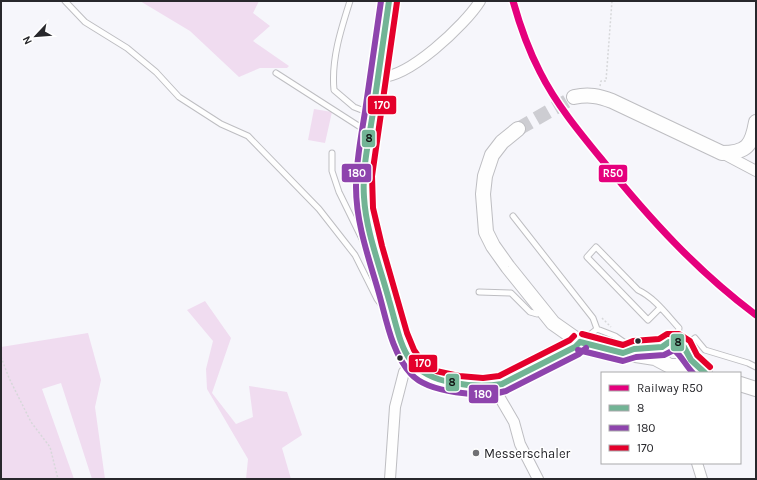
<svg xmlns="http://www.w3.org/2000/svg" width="757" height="480" viewBox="0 0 757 480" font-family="Karla,sans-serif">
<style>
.green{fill:#f0dcf0}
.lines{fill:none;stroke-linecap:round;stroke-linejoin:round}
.secondary-tunnel{stroke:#cdcdd2;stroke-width:14;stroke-dasharray:14 7;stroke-linecap:butt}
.lane-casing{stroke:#bebec2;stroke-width:7}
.street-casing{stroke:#bebec2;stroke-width:12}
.secondary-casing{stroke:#bebec2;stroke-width:16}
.path{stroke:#d7d8da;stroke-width:1.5;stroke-dasharray:2 2;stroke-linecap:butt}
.lane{stroke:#fefefe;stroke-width:5}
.street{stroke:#fefefe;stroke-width:10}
.secondary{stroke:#fefefe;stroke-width:14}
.bus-1-casing{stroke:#fff;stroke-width:9}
.bus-2-casing{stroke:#fff;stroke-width:9}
.bus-3-casing{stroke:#fff;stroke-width:9}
.bus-1{stroke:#72b495;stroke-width:6}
.bus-2{stroke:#8e44ad;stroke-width:6}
.bus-3{stroke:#e4002b;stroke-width:6}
.rail-1-casing{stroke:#fff;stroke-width:10}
.rail-1{stroke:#e5007d;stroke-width:7}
.bus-dot{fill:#28282c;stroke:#fff;stroke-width:1.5}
.poi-dot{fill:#707074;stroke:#fff;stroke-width:1.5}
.labels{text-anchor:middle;stroke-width:3;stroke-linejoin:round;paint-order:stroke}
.poi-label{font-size:13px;fill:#28282c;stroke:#fff;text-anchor:start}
.line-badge{stroke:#fff;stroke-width:1.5}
.badge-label{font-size:11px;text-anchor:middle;font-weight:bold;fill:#fff}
.pale-badge-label{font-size:11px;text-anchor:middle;font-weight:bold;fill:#111}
</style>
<rect width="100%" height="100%" fill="#f6f6fb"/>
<!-- green -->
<path class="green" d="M 140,1 L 259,1 L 253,13 L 270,26 L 253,41 L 289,66 L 287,68 L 260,68 L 239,77 L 190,31 Z
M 314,109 L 332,112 L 325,143 L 308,140 Z
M 205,301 L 231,338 L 212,393 L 236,424 L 253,417 L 249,386 L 287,392 L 302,435 L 282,448 L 291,479 L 246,479 L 248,459 L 207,389 L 206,369 L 213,341 L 187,310 Z
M 88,333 L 101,380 L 95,407 L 105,479 L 92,479 L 61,383 L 42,389 L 74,479 L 1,479 L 1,347 Z"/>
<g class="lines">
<!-- secondary-tunnel -->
<path class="secondary-tunnel" d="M 518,129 L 574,97"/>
<defs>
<path id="lane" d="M 65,1 L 85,22 L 127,48 L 156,72 L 179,97 L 221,124 L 248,136 L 319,209 L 355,255 L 377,299 L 383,307 L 390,309
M 350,1 C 341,29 331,60 334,90 L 354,107 L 372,114
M 276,73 L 368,132
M 332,153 L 332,171 L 339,192 L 364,243 L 371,247
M 513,216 L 593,318 L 597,329
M 479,292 L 511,293 L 530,312 L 537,314 L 541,311
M 660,308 L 648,320 L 587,257 L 596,247 L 638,290 C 655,298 667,315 679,328 L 677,341
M 582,341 L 597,329 L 615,336 L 634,349
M 685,346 L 695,338 L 705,350 L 748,363 L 756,367"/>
<path id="street" d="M 378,77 C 407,80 465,25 480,1
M 722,153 L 756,171
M 493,386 L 514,422 L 520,444 L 538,479
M 395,407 L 404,372 L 414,364
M 697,463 L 702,479
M 390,479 L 395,407"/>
<path id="secondary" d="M 389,1 C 384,38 378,75 373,112 C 369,139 363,169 364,196 C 366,232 380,265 389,299 C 396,322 401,351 417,369 C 431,384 483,389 502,384 L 575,347 L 580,342
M 574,97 C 589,94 599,96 612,101 L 722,153 C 747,153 752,145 756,122
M 518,129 L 502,142 L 492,155 L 485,176 L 483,194 L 486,232 L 493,246 L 508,267 L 553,323 L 580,342 L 623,353 L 655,358 L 670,366 L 677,366 L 690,372 L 699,373
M 664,362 C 658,353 663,338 676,342 C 685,344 685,354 691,360 C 696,364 701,368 705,373
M 740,384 L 756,389"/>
</defs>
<!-- lane casing -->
<use href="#lane" class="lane-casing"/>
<!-- street casing -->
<use href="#street" class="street-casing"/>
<!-- secondary casing -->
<use href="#secondary" class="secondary-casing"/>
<!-- path -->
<path class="path" d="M 600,86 L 601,81 L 606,81 L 612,1
M 602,318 L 611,327
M 1,357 L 9,378 L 31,422 L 50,447 L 58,479"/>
<!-- lane -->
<use href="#lane" class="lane"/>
<!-- street -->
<use href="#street" class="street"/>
<!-- secondary -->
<use href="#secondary" class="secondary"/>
<defs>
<path id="bus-1" d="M 389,1 C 384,38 378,75 373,112 C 369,140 362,168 364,197 C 366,232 380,266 389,300 C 402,344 402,374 454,383 C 470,386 486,387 502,384 L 575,347 L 580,342
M 580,342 L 623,353 L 634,349 L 662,347 L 669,342 L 677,342 L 684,347 L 691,360 L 705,373"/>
<path id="bus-2" d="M 381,1 C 376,38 370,75 365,112 C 361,137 356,162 356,187 C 356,222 368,256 378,290 C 386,317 391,352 411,374 C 428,393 482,398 506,391 L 579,354 L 586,348
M 578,350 L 623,361 L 636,357 L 664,355 L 674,350 C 681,355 686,366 693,373"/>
<path id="bus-3" d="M 397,2 L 372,176 L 373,208 L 382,246 L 407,333 L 414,350 L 423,363 L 436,371 L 459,376 L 483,378 L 499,376 L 570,340 L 574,336
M 582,334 L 623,345 L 633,341 L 659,339 L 667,334 L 679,334 L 690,341 L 697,355 L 710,367"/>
</defs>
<!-- bus-1 casing -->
<use href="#bus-1" class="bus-1-casing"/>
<!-- bus-2 casing -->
<use href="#bus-2" class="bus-2-casing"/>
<!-- bus-3 casing -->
<use href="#bus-3" class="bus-3-casing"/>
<!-- bus-1 -->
<use href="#bus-1" class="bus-1"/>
<!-- bus-2 -->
<use href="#bus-2" class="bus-2"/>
<!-- bus-3 -->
<use href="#bus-3" class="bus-3"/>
<defs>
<path id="rail-1" d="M 513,1 C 520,26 528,49 540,72 C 556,104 580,133 603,161 C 649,218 697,271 756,315"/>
</defs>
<!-- rail-1 casing -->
<use href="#rail-1" class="rail-1-casing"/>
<!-- rail-1 -->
<use href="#rail-1" class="rail-1"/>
</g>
<!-- markers -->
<g class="bus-dot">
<circle cx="638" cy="341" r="3.5"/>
<circle cx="400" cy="358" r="3.5"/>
</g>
<circle class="poi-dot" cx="476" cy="453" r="4"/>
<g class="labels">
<!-- poi labels -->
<g class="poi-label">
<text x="484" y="458">Messerschaler</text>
</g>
</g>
<g class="line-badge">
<rect x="367" y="95" width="30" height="20" rx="4" fill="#e4002b"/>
<rect x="361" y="129" width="15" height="19" rx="4" fill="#72b495"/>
<rect x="341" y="163" width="31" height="20" rx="4" fill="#8e44ad"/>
<rect x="598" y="164" width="30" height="19" rx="4" fill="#e5007d"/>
<rect x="670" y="333" width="15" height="19" rx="4" fill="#72b495"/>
<rect x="408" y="354" width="30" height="19" rx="4" fill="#e4002b"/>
<rect x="445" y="373" width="15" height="19" rx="4" fill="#72b495"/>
<rect x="468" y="384" width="31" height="20" rx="4" fill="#8e44ad"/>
</g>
<g class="badge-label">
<text x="382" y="109">170</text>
<text x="357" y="177">180</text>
<text x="613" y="177">R50</text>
<text x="423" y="367">170</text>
<text x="483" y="398">180</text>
</g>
<g class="pale-badge-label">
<text x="369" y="142">8</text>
<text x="678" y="346">8</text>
<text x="452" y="386">8</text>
</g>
<!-- border -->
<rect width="757" height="480" fill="none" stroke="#28282c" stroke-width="4"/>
<!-- legend -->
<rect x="601" y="372" width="140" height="92" fill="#ffffff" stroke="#a9a9ab"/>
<rect x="609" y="385" width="20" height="6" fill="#e5007d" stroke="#a9a9ab"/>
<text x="637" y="392" font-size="12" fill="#28282c">Railway R50</text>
<rect x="609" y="405" width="20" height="6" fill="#72b495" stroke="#a9a9ab"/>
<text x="637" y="412" font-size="12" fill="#28282c">8</text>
<rect x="609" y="425" width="20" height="6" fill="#8e44ad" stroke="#a9a9ab"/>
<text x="637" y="432" font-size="12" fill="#28282c">180</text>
<rect x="609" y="445" width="20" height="6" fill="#e4002b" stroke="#a9a9ab"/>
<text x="637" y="452" font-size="12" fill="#28282c">170</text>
<!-- north arrow -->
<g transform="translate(36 36) rotate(244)" stroke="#ffffff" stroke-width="3" paint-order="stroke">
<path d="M0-3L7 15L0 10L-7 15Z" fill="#28282c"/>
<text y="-6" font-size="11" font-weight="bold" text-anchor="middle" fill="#28282c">N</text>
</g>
</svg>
